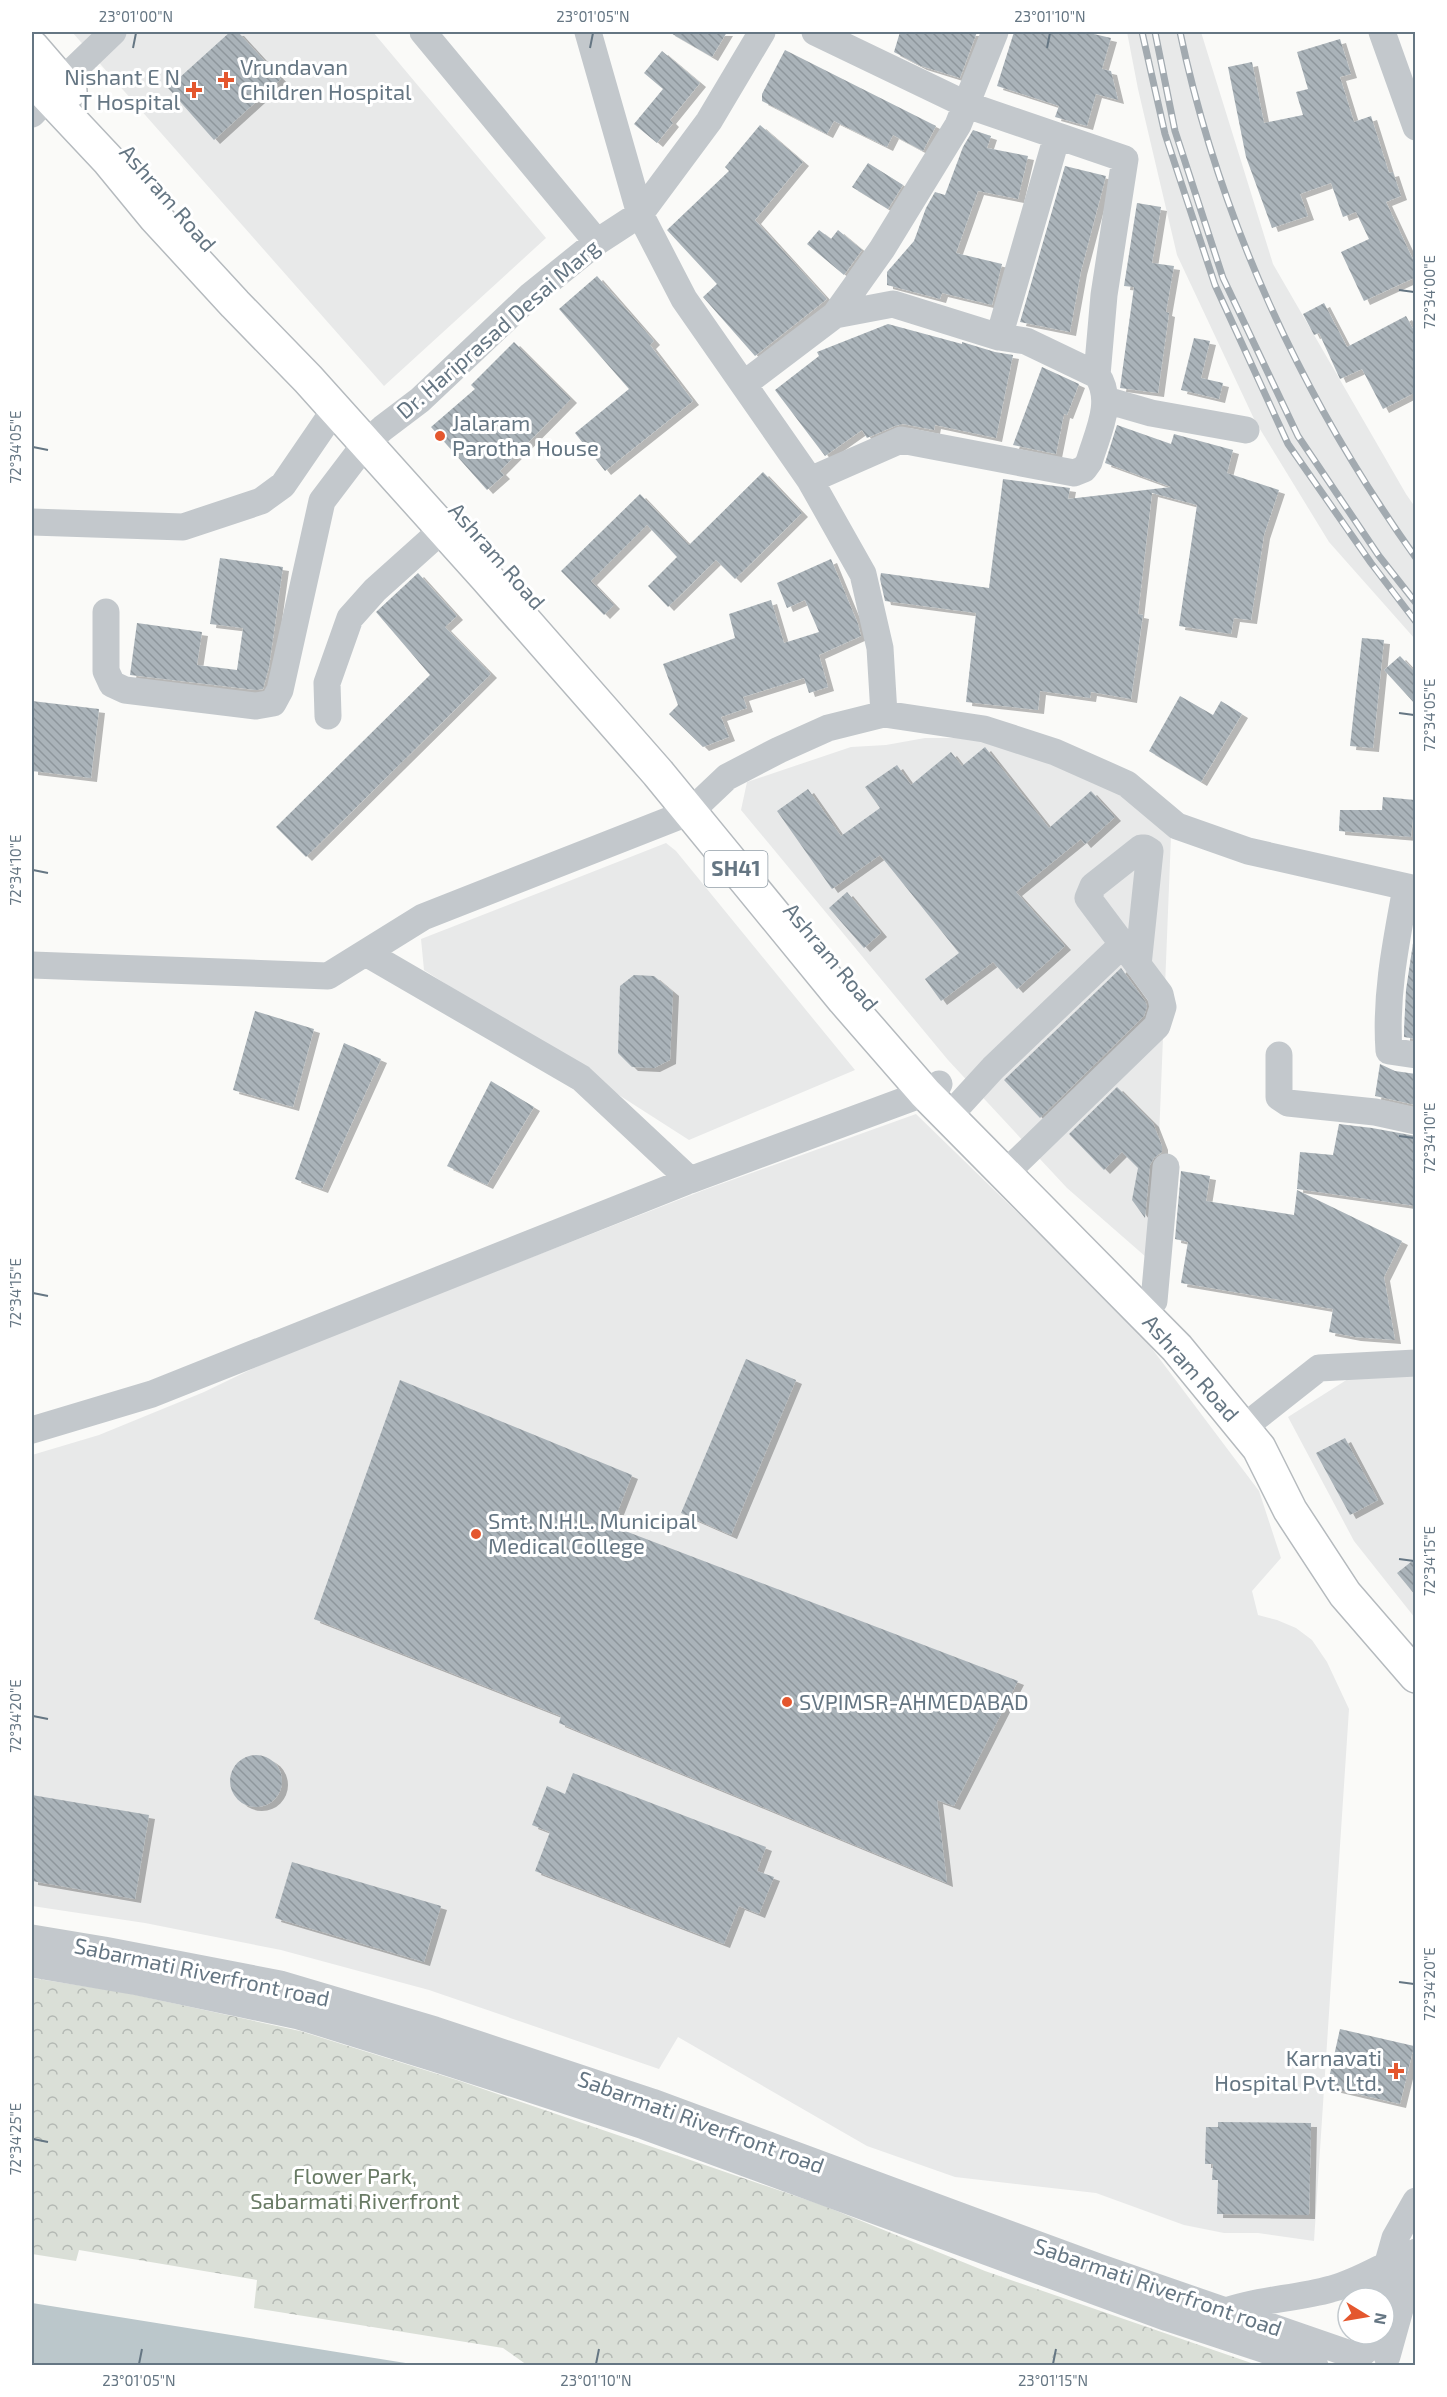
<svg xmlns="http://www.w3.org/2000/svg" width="1447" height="2397" viewBox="0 0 1447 2397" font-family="'Exo 2',sans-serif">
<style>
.built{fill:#e8e9e9}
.park{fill:url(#park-crowns)}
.water{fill:#bbc7cb}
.building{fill:url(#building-back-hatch);filter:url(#shadow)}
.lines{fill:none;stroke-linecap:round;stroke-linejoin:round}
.major-casing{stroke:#b5babe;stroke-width:36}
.minor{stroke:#c3c8cc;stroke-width:27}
.major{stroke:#fff;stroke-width:33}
.rail-casing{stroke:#a2aab0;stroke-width:7}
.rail{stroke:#fff;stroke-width:4.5;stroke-dasharray:14;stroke-linecap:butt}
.ticks{fill:none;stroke:#657683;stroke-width:2}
.poi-dot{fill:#e4572e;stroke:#fff;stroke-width:2}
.labels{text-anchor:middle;stroke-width:6;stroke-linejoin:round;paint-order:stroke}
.shield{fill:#fff;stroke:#939fa8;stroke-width:1.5}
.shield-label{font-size:21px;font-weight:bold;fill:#657683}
.poi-label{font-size:22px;fill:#657683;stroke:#fff;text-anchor:start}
.street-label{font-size:22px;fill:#657683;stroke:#fff}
.park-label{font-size:22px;fill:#687a64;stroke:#fff}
.neatline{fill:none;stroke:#657683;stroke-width:2}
.ticks-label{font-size:15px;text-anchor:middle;fill:#657683}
</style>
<defs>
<pattern id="park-crowns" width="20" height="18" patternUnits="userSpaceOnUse" patternTransform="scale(1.5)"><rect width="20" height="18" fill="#dadfd7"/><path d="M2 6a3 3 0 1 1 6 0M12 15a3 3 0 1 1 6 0" fill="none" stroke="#b4b9b4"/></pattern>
<pattern id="building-back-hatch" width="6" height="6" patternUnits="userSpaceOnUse" patternTransform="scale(1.5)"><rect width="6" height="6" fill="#aab3b9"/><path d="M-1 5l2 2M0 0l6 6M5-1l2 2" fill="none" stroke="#8e969c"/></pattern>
<filter id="shadow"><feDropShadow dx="6" dy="4" stdDeviation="0" flood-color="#0004"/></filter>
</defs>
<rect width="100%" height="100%" fill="#fafaf8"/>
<!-- built -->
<path class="built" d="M 72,32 L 373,32 L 546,238 L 384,386 Z
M 1127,32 L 1201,32 L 1273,264 L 1406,494 L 1415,507 L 1415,639 L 1329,542 L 1255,421 L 1177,255 L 1138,89 Z
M 925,738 L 970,738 L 1096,778 L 1138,805 L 1171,836 L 1154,1264 L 1067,1188 L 948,1060 L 741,810 L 747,782 L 851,747 L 886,745 Z
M 666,843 L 676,851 L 855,1070 L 689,1140 L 424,970 L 421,939 Z
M 916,1114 L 1138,1330 L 1259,1491 L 1281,1558 L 1252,1591 L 1258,1615 L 1277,1620 L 1296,1628 L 1312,1640 L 1327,1662 L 1349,1709 L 1314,2241 L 1258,2233 L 1224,2233 L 1184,2225 L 1096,2193 L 955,2177 L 867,2146 L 678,2037 L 659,2069 L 429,1990 L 281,1950 L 145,1923 L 32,1906 L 32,1455 L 99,1435 L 204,1392 L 281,1355 L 704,1190 Z
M 1415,1376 L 1415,1618 L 1354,1541 L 1288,1417 L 1348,1379 Z"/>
<!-- park -->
<path class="park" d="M 32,1978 L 122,1992 L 300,2031 L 457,2080 L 822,2205 L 985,2271 L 1257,2365 L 527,2365 L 503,2348 L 254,2308 L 257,2280 L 79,2250 L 76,2261 L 32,2254 Z"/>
<!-- water -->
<path class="water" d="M 32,2303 L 418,2365 L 32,2365 Z"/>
<!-- building -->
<path class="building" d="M 230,32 L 238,32 L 281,79 L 214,140 L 168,88 Z
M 669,32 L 727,32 L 712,57 Z
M 900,32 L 977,32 L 960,78 L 921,66 L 894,52 Z
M 1014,32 L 1085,32 L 1111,38 L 1102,69 L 1111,71 L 1118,100 L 1096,94 L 1087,126 L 1055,117 L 1059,106 L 997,86 Z
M 1340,39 L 1351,74 L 1340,77 L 1354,122 L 1371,116 L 1389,173 L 1393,172 L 1401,196 L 1386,202 L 1416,266 L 1416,277 L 1364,301 L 1341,252 L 1369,239 L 1356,212 L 1343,217 L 1331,183 L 1300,194 L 1308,216 L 1272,228 L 1246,157 L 1228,67 L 1252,62 L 1264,123 L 1303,115 L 1296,92 L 1308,89 L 1297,52 Z
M 785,50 L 936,126 L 923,151 L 893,135 L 887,147 L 834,121 L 827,134 L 762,101 L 762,94 Z
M 662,51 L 700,83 L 670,120 L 673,123 L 657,143 L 634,124 L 663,89 L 644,73 Z
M 760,125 L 803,162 L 755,220 L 827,299 L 755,356 L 703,297 L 717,284 L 667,230 L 729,171 L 725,167 Z
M 973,130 L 991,136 L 987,148 L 1028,156 L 1018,199 L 978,191 L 956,253 L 1002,264 L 992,305 L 942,293 L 940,299 L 887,285 L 887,272 L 914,241 L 926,208 L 935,192 L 945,195 L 963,147 Z
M 868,163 L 903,185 L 888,209 L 852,187 Z
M 1065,166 L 1106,176 L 1081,271 L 1070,332 L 1020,322 Z
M 1137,203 L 1161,207 L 1152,263 L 1174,266 L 1166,312 L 1169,313 L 1158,393 L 1120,388 L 1134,287 L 1124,286 Z
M 819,230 L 831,239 L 838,230 L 862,250 L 844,275 L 807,244 Z
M 597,276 L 654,341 L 650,345 L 693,401 L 605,471 L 575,433 L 629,389 L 559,309 Z
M 1324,303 L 1347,347 L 1406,316 L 1416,334 L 1416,392 L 1383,409 L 1362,369 L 1340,379 L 1319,333 L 1314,335 L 1303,314 Z
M 888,324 L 962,344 L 962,342 L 995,352 L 1013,355 L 996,438 L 935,425 L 934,430 L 903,424 L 895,426 L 867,438 L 862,430 L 825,456 L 775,390 L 819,356 L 817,352 Z
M 1194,338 L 1210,341 L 1201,378 L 1223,383 L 1219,399 L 1181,390 Z
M 514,342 L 571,399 L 500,471 L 504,475 L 487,490 L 431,427 L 475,389 L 471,385 Z
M 1042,367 L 1079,384 L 1067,415 L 1064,414 L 1056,454 L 1013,445 Z
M 1117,425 L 1171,444 L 1174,434 L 1233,450 L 1227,473 L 1279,490 L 1264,535 L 1251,620 L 1234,618 L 1231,634 L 1179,626 L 1197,505 L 1152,493 L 1138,614 L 1143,615 L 1131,699 L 1091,692 L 1090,698 L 1040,691 L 1038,710 L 966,702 L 976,613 L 885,601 L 880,579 L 881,573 L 989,588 L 1003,479 L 1070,488 L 1068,499 L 1171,487 L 1105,463 Z
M 763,472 L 802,513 L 735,579 L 716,560 L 668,607 L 648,586 L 677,557 L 647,525 L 591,581 L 614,605 L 604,615 L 561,571 L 640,494 L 689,545 Z
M 220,558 L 283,567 L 269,667 L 263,689 L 256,690 L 130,675 L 137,623 L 202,632 L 197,665 L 237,670 L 243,628 L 210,624 Z
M 831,559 L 858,624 L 861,636 L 819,655 L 828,687 L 809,693 L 804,678 L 743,697 L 747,708 L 721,717 L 729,737 L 703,747 L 669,714 L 678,705 L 663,664 L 735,638 L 729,614 L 771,600 L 784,643 L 819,632 L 805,600 L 787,608 L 777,583 Z
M 418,573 L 457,616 L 445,627 L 491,674 L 306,857 L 276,827 L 430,675 L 376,612 Z
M 1362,638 L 1384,640 L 1373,748 L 1350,746 Z
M 1400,656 L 1416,673 L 1416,705 L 1384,670 Z
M 1180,696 L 1213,715 L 1221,701 L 1242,714 L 1201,782 L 1149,751 Z
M 32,701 L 99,709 L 91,778 L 32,771 Z
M 985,747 L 1049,828 L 1091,791 L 1115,817 L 1085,844 L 1081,839 L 1016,892 L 1065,946 L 1017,989 L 993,962 L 941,1001 L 925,979 L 959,953 L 880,855 L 832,889 L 777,811 L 808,789 L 841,836 L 880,808 L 865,787 L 897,765 L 911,785 L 951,752 L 962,766 Z
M 1383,797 L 1415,800 L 1411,837 L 1339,831 L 1340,810 L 1382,810 Z
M 847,892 L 881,933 L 864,948 L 829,908 Z
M 1416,923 L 1416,1039 L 1404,1037 L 1404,1030 L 1406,990 Z
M 1121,968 L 1145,1001 L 1147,1006 L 1144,1016 L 1040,1118 L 1004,1080 Z
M 634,975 L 654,976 L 673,992 L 670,1060 L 654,1068 L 632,1067 L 618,1053 L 620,986 Z
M 255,1011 L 314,1029 L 293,1107 L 233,1090 Z
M 344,1043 L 381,1059 L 322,1189 L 295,1179 Z
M 1380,1064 L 1395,1071 L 1416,1074 L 1416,1105 L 1375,1096 Z
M 491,1081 L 534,1107 L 487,1185 L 447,1166 Z
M 1117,1087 L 1153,1123 L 1162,1146 L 1162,1152 L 1154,1158 L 1150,1165 L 1145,1218 L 1132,1200 L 1138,1168 L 1122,1152 L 1104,1170 L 1069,1134 Z
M 1339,1124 L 1372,1128 L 1416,1136 L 1416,1206 L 1297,1189 L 1300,1152 L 1333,1155 Z
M 1181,1171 L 1210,1176 L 1206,1201 L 1294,1215 L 1297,1190 L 1402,1241 L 1384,1277 L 1395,1340 L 1355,1337 L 1329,1332 L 1333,1309 L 1181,1283 L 1188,1242 L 1175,1239 Z
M 746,1359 L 796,1380 L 731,1535 L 681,1513 Z
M 400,1380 L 632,1475 L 612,1526 L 1018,1681 L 954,1806 L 937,1800 L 947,1883 L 559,1723 L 561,1716 L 314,1619 Z
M 1345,1438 L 1378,1500 L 1350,1515 L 1316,1453 Z
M 1416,1558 L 1416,1596 L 1397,1573 Z
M230 1781a26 26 0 1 1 52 0a26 26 0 1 1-52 0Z
M 573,1773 L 766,1847 L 757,1871 L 774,1877 L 759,1914 L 739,1906 L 724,1944 L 535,1871 L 550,1832 L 532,1825 L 547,1786 L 565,1794 Z
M 32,1795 L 149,1815 L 135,1899 L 32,1881 Z
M 292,1862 L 441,1906 L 424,1962 L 275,1918 Z
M 1340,2029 L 1414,2046 L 1400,2104 L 1327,2087 Z
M 1218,2122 L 1311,2123 L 1309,2215 L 1217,2214 L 1218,2180 L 1212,2180 L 1213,2164 L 1205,2164 L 1206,2127 L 1218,2127 Z"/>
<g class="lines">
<defs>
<path id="major" d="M 32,47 L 70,91
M 32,79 L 109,161 L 155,217 L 235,304 L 308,379 L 486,577 L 658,773 L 844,1000 L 925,1093 L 1177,1348 L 1259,1448 L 1290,1510 L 1345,1594 L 1416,1676"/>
</defs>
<!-- major casing -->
<use href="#major" class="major-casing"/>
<!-- minor -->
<path class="minor" d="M 423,32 L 597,242
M 588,32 L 640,214 L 684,299 L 810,480 L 863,574 L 880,648 L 884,714
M 815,32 L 967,105 L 1125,159 L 1104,295 L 1097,375
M 1382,32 L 1416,127
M 61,82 L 113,32
M 32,114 L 47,98
M 999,337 L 1057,136
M 744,384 L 835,315 L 882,249 L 958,125 L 995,32
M 1106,400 L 1151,413 L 1246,430
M 810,480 L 901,440 L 1074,473 L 1084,469 L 1089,462 C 1097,434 1115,401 1097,375 L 1026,341 L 999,337 L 893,304 L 835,315
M 32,522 L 183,527 L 261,501 L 283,485 L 335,409
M 106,612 L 106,671 L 112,684 L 125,690 L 256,706 L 273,703 L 280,690 L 322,501 L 366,443 L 383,428 L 420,400 L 530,296 L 597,242 L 640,214 L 709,121 L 762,32
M 328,716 L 327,683 L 350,618 L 375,590 L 443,529
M 1406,888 C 1396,942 1385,995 1389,1051 L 1416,1055
M 366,953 L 581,1078 L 690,1180
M 32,965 L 328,976 L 423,917 L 690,812 L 727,777 L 779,750 L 828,728 L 884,714 L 984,729 L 1055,752 L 1127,784 L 1177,826 L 1248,851 L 1416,889
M 1279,1055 L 1279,1097 L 1288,1103 L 1375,1112 L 1416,1121
M 960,1104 L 993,1068 L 1122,945
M 1017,1162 L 1157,1026 L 1163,1007 L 1160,994 L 1088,898 L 1093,886 L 1141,848 L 1145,848 L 1150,851 L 1138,965
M 1154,1301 L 1166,1167
M 1240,1425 L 1253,1420 L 1319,1368 L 1416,1363
M 32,1430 L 152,1394 L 690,1180 L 925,1093 L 939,1084
M 32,1938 L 104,1950 L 280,1984 L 435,2030 L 652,2102 L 1101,2268 L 1356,2356
M 32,1964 L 138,1982 L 299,2016 L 447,2062 L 644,2126 L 1168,2318 L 1315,2366
M 1378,2298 L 1395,2238 L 1416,2201
M 1226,2311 C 1260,2299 1296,2299 1331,2289 C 1351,2284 1369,2274 1387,2265
M 1364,2352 L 1369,2334
M 1387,2356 L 1416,2252"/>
<!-- major -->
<use href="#major" class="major"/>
<defs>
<path id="rail" d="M 1142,32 L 1165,134 L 1215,285 L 1288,444 L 1371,563 L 1416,622
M 1155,32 L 1175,131 L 1223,278 L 1298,436 L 1379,556 L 1416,603
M 1180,32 C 1220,221 1303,400 1416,558"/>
</defs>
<!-- rail casing -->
<use href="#rail" class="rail-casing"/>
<!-- rail -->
<use href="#rail" class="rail"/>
</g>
<!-- ticks -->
<path class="ticks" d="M 133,48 L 136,33M 590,48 L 593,33M 1047,48 L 1050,33M 1399,290 L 1414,292M 33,447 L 48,450M 1399,713 L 1414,715M 33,870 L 48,873M 1399,1136 L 1414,1138M 33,1293 L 48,1296M 1399,1559 L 1414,1561M 33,1716 L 48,1719M 1399,1982 L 1414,1984M 33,2139 L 48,2142M 139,2364 L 142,2349M 596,2364 L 599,2349M 1053,2364 L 1056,2349"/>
<!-- markers -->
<g class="poi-dot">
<path d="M223 71h6v6h6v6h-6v6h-6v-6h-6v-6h6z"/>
<path d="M191 81h6v6h6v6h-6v6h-6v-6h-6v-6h6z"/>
<circle cx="440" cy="436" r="6"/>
<circle cx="476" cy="1534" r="6"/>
<circle cx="787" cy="1702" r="6"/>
<path d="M1393 2062h6v6h6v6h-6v6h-6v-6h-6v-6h6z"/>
</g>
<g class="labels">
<!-- shield labels -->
<rect class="shield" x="704.5" y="851" width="63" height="36" rx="4.5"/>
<g class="shield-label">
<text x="736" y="876">SH41</text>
</g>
<!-- poi labels -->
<g class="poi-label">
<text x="240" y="75">Vrundavan<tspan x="240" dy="25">Children Hospital</tspan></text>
<text x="180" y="85" text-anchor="end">Nishant E N<tspan x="180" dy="25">T Hospital</tspan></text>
<text x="452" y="431">Jalaram<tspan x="452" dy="25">Parotha House</tspan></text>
<text x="488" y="1529">Smt. N.H.L. Municipal<tspan x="488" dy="25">Medical College</tspan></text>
<text x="799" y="1710">SVPIMSR-AHMEDABAD</text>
<text x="1382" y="2066" text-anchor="end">Karnavati<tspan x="1382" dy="25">Hospital Pvt. Ltd.</tspan></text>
</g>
<!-- street labels -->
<g class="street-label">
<text transform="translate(168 198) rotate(49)" y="8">Ashram Road</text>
<text transform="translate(498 329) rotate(-41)" y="8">Dr. Hariprasad Desai Marg</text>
<text transform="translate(497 556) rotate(49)" y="8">Ashram Road</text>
<text transform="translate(831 957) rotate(50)" y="8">Ashram Road</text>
<text transform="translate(1191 1368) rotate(49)" y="8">Ashram Road</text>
<text transform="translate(202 1972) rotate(12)" y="8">Sabarmati Riverfront road</text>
<text transform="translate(701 2122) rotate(20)" y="8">Sabarmati Riverfront road</text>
<text transform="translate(1158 2287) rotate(19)" y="8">Sabarmati Riverfront road</text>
</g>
<!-- park labels -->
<g class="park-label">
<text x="355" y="2184">Flower Park,<tspan x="355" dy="25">Sabarmati Riverfront</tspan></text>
</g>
</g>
<!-- border -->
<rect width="1447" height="2397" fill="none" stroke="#ffffff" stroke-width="66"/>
<!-- north arrow -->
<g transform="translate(1366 2316) rotate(101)"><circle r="28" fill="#ffffff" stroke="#c1c8cd" stroke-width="1.5"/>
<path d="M0-4.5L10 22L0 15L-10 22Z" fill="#e4572e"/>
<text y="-9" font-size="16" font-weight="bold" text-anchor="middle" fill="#657683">N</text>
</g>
<rect x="33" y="33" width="1381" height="2331" class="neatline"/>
<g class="ticks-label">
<text x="136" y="22">23°01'00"N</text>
<text x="593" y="22">23°01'05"N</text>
<text x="1050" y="22">23°01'10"N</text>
<text transform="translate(1430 292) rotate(-90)" y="5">72°34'00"E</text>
<text transform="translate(16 447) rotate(-90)" y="5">72°34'05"E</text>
<text transform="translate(1430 715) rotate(-90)" y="5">72°34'05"E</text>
<text transform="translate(16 870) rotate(-90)" y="5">72°34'10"E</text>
<text transform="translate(1430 1138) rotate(-90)" y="5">72°34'10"E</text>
<text transform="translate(16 1293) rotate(-90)" y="5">72°34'15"E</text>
<text transform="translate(1430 1561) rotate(-90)" y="5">72°34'15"E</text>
<text transform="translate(16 1716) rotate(-90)" y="5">72°34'20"E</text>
<text transform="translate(1430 1984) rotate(-90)" y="5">72°34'20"E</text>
<text transform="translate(16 2139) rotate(-90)" y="5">72°34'25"E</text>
<text x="139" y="2386">23°01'05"N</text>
<text x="596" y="2386">23°01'10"N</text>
<text x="1053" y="2386">23°01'15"N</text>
</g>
</svg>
